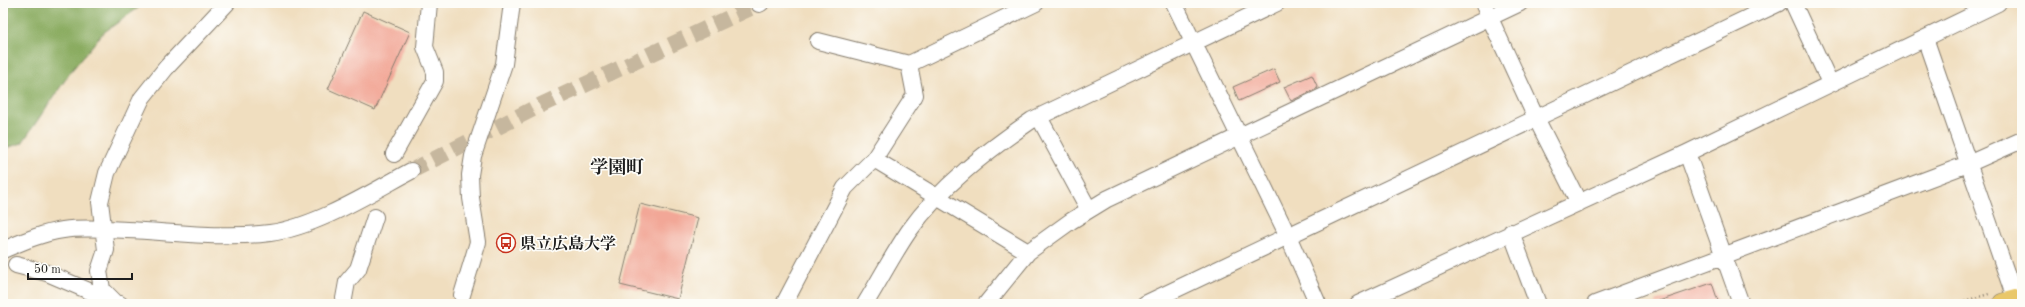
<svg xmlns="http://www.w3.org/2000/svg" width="2025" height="307" viewBox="0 0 2025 307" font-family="'Old Standard TT','Noto Serif JP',serif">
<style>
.forest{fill:#8aac60;stroke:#53643e}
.building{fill:#f2a797}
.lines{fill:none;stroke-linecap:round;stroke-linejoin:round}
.minor-tunnel{stroke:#c6b79e;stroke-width:16;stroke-dasharray:16 8;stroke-linecap:butt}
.minor-casing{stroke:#867d6e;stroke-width:18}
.major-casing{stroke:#867d6e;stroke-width:22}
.path{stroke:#867d6e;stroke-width:2.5;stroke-dasharray:1 3;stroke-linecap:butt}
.minor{stroke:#fff;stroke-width:16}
.major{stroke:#e9c769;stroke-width:21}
.labels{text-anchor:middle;stroke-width:3.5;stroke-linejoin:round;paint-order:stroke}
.poi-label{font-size:16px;font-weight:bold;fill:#1c1c1c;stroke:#fdfcf7;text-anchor:start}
.quarter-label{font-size:18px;font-weight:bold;fill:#1c1c1c;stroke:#fdfcf7}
</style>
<rect width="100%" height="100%" fill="#fdfcf7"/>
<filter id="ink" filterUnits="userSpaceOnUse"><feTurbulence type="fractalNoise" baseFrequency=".025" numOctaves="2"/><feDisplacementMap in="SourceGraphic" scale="8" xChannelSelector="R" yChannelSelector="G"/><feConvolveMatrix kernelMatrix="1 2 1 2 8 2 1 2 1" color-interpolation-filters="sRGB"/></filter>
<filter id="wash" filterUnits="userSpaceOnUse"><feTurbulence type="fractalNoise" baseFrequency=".012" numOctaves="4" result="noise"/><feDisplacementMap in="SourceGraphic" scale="16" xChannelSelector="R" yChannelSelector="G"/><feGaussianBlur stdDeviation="0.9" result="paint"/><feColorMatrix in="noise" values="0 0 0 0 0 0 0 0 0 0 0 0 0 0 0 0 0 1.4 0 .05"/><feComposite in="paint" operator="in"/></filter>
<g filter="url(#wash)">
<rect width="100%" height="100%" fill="#f0debf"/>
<!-- forest -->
<path class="forest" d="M 3,3 L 145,3 L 103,33 L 72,70 L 22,143 L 3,149 Z"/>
<g id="blocks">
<!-- building -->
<path class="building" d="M 363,11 L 410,32 L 375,110 L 328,89 Z
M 1274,69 L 1280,82 L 1239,101 L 1233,87 Z
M 1312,75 L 1318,88 L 1291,101 L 1284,87 Z
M 640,204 L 698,218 L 678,299 L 620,285 Z
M 1712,283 L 1719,304 L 1656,304 L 1656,302 Z"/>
</g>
</g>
<g filter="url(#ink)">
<use href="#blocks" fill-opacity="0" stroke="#867d6e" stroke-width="1"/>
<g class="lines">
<!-- minor-tunnel -->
<path class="minor-tunnel" d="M 411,171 L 539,106 L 759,4"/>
<defs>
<path id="minor" d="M 1174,3 L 1288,236 L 1779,3
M 1483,3 L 1536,118 L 1579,203
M 1793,3 L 1830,83
M 759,4 L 761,3
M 1925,38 L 2017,304
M 818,41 L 909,64 L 1036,3
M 1039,117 L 1089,210
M 1687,153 L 1741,304
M 394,154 L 435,81 L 435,72 L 425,47 L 429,3
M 874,159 L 1028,252
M 1511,232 L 1538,304
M 3,250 C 22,242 42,233 63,230 C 84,227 106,229 127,230 C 174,232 223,239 270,233 C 316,227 370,193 411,171
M 16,265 L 47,273 L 110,300
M 462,295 L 478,242 L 471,198 L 470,175 L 473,156 L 504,64 L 512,3
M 120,304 L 115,302 L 102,289 L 99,271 L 106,250 L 100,202 L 107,173 L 142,98 L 166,68 L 227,3
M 343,304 L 347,282 L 358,269 L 375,217
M 784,304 L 845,188 L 874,159 L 915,95 L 909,64
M 865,304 C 880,280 893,254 909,231 C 941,186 987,151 1032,120 L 1277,3
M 986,304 L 1028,252 L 1071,221 L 1107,199 L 1520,3
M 1145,304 L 1288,236 L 1318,304
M 1358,304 L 1687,153 L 1998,3
M 1595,304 L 1968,164 L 2022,140"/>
<path id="major" d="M 2003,304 L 2022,299"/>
</defs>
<!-- minor casing -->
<use href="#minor" class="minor-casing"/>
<!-- major casing -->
<use href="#major" class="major-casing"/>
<!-- path -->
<path class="path" d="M 1953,304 L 1989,294"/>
<!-- minor -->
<use href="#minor" class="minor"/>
<!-- major -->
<use href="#major" class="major"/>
</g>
</g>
<!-- icons -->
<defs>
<symbol id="bus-ring" viewBox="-11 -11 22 22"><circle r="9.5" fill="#fdfcf7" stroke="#c8321e" stroke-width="1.5"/><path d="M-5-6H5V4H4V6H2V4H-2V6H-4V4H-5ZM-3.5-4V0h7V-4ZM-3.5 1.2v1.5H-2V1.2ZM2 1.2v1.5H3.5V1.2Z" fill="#c8321e"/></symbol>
</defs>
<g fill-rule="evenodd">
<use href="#bus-ring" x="495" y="232" width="22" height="22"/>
</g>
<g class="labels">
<!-- poi labels -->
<g class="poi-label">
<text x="520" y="249">県立広島大学</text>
</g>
<!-- quarter labels -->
<g class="quarter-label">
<text x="617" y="173">学園町</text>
</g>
</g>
<!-- margin -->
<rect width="2025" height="307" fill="none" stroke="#fdfcf7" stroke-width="16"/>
<!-- scale -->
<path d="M28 273v6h104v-6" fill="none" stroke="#1c1c1c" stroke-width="2"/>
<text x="34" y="273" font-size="12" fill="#1c1c1c" stroke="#fdfcf7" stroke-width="3" paint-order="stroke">50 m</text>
</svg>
